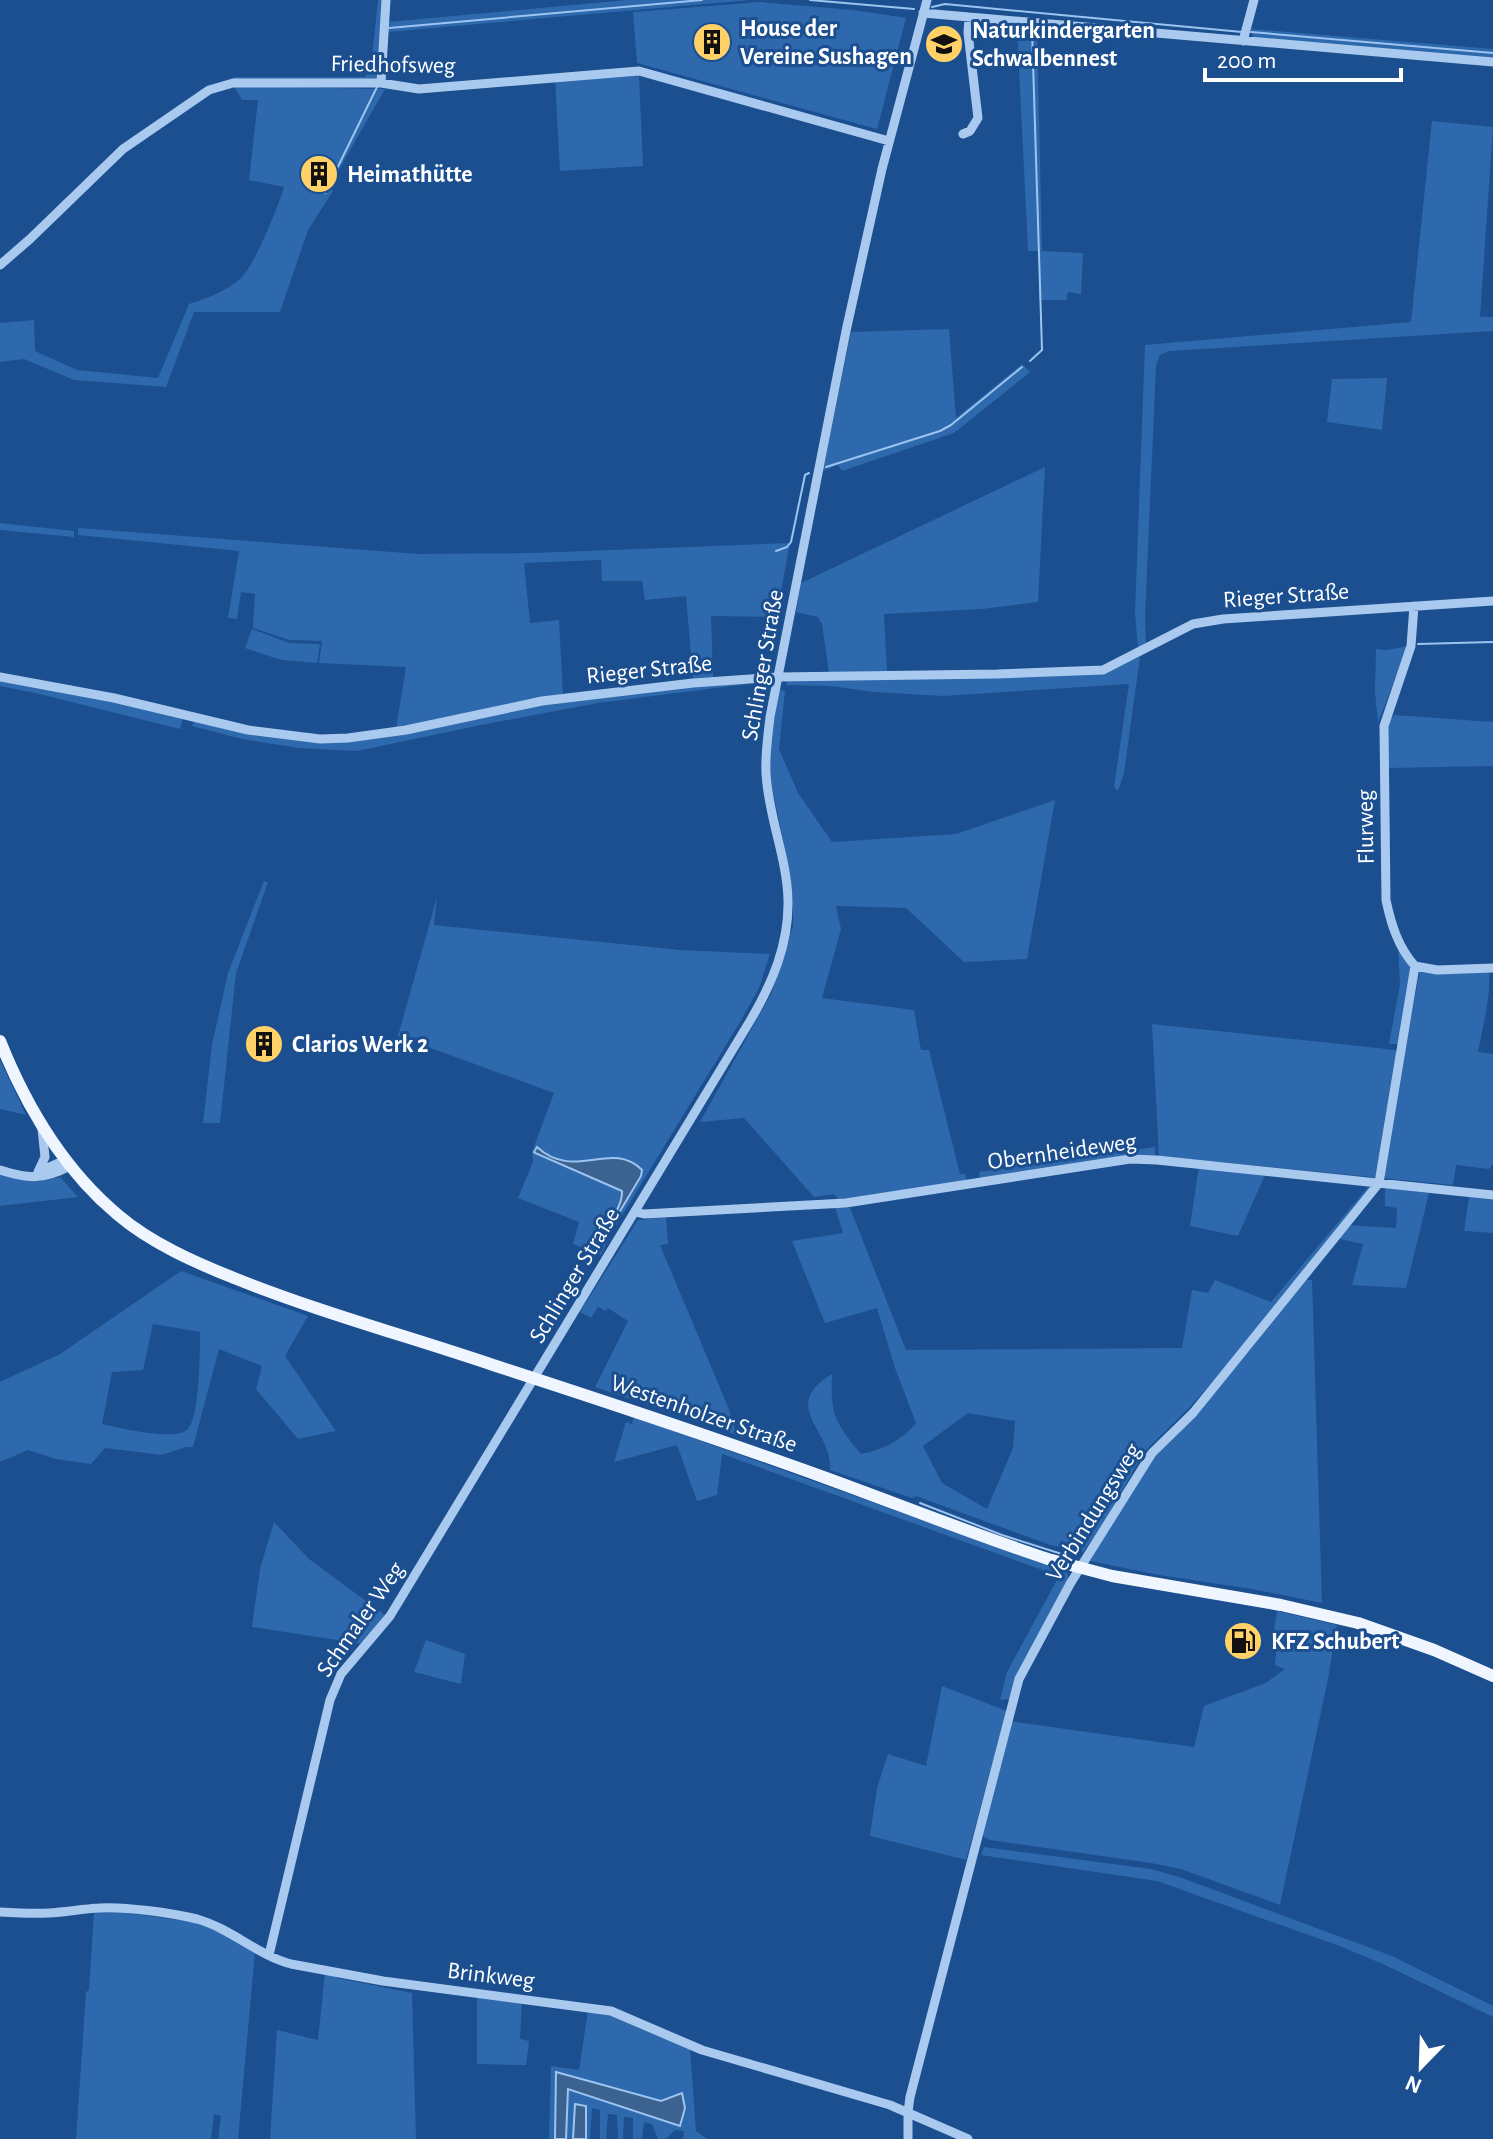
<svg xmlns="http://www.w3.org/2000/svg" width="1493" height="2139" viewBox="0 0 1493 2139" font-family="'Alegreya Sans',sans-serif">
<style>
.green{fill:#2e69ad;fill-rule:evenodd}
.water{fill:#3c6290;stroke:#9cc4f0;stroke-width:2}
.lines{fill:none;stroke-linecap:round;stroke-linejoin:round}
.stream{stroke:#9cc4f0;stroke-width:2}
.minor{stroke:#a9c9ee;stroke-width:9}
.major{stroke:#f0f6ff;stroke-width:12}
.labels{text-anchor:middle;stroke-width:6;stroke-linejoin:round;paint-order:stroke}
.poi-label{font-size:24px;font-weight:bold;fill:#fff;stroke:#1b4f8f;text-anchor:start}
.street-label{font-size:24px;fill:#fff;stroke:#1b4f8f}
</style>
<rect width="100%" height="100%" fill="#1b4f8f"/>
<!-- green -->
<path class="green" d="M 378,0 L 384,0 L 380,82 L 232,81 L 234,77 L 365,77 L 371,67 Z
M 627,0 L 750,0 L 387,32 L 388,22 Z
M 760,2 L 853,10 L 906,18 L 877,129 L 637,63 L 633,12 Z
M 1017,27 L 1037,27 L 1042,251 L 1083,253 L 1081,294 L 1068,292 L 1066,300 L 1039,300 L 1039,251 L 1028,251 Z
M 1251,29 L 1493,49 L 1493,58 L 1261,39 L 1253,37 Z
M 639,76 L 643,166 L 560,171 L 555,79 Z
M 234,86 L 385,89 L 329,187 L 333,191 L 308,230 L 280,312 L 194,312 L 166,387 L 74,380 L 24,359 L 0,362 L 0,323 L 34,320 L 35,351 L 77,370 L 158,378 L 189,304 C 207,298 225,292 240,279 C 253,269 279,205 284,187 L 249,180 L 258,100 L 242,100 Z
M 1432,121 L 1493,127 L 1480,317 L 1493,317 L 1493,331 L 1169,351 L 1160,355 L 1156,365 L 1145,617 L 1146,643 L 1138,648 L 1135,613 L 1145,345 L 1411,322 Z
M 949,329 L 956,418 L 1022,364 L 1030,372 L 954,433 L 842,471 L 838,465 L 823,471 L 851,332 Z
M 1387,378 L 1382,430 L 1327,422 L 1332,379 Z
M 1045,467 L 1038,602 L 982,609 L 884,614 L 887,671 L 829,673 L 822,624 L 818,617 L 796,612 L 801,583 Z
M 0,523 L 74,531 L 74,537 L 0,530 Z
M 78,528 L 419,554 L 534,553 L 790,543 L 776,617 L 711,616 L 713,677 L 693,678 L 686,596 L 645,600 L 642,581 L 602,581 L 601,560 L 524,563 L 530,623 L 559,620 L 563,695 L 396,729 L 406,667 L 319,663 L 322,641 L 289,640 L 253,628 L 255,594 L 241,592 L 237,619 L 228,618 L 239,551 L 78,535 Z
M 252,629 L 289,643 L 320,644 L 317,663 L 281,660 L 245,648 Z
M 1408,646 L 1378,723 L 1375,691 L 1376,649 L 1387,650 Z
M 1140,657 L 1124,773 L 1118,791 L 1114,787 L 1129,684 L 943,696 L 873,692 L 831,686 L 787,685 L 787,680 L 1104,673 Z
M 0,681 L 113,701 L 183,719 L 180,729 L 35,693 L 0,686 Z
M 694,684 L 748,684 L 598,703 L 486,724 L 357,751 L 299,748 L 242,739 L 192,726 L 194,721 L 319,743 L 542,704 Z
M 778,689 L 785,691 L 779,749 L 798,793 L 832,842 L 956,834 L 1055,800 L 1027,959 L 964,962 L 906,908 L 836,906 L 841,929 L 822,998 L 914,1010 L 921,1050 L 929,1050 L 960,1174 L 965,1174 L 967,1181 L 844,1199 L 838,1199 L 834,1194 L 814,1197 L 744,1118 L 700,1122 L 771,994 L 793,926 L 793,899 L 790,873 L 769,773 L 770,749 Z
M 1394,715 L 1493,722 L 1493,766 L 1388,768 L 1387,725 Z
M 264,881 L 268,882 L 236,973 L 220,1123 L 203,1123 L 212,1045 L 228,973 Z
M 437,897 L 434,925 L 680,950 L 770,954 L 759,988 L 740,1022 L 609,1237 L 601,1255 L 573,1244 L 579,1222 L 518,1198 L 533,1162 L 532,1152 L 554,1093 L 398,1036 Z
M 1398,949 L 1413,966 L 1399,1044 L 1389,1044 L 1400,984 Z
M 1420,969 L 1489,970 C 1491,998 1483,1025 1478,1052 L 1493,1054 L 1493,1164 L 1489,1169 L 1456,1165 L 1453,1185 L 1159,1156 L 1152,1024 L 1405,1051 Z
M 0,1060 L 26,1115 L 0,1109 Z
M 1155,1147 L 1155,1155 L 1129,1157 L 980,1179 L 979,1172 Z
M 1199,1165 L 1265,1175 L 1238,1236 L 1190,1226 Z
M 0,1174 L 36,1181 L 60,1177 L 78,1197 L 0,1206 Z
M 1368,1187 L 1371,1188 L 1257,1332 L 1188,1409 L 1145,1451 L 1100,1529 L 1083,1552 L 1050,1545 L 916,1496 L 912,1498 L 830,1470 C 833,1430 778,1407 832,1374 C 830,1414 835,1423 861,1454 C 883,1450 902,1440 916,1423 L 895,1368 L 877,1308 L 825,1323 L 792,1241 L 843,1233 L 835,1207 L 850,1208 L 906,1350 L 1182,1348 L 1192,1290 L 1208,1293 L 1215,1280 L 1271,1302 ZM 968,1413 L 1015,1421 L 1013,1448 L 987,1509 L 942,1483 L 923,1446 Z
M 1385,1188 L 1429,1193 L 1406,1288 L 1352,1285 L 1363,1244 L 1335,1238 L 1347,1225 L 1396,1228 L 1397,1208 L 1385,1206 Z
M 1469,1197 L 1493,1200 L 1493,1233 L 1464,1231 Z
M 666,1217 L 668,1244 L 660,1245 L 728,1407 L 737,1435 L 595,1387 L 628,1321 L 608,1308 L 606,1311 L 598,1307 L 591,1318 L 580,1312 L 638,1220 Z
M 181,1271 L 308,1316 L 285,1356 L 336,1431 L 298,1439 L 256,1389 L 262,1366 L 219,1349 L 193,1447 L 186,1447 L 162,1455 L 105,1448 L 91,1464 L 56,1459 L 28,1450 L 0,1462 L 0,1382 L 60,1354 ZM 153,1324 L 200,1332 C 200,1350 200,1420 187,1430 C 173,1441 120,1428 102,1424 L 112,1372 L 143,1370 Z
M 1305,1280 L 1312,1280 L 1322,1603 L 1252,1589 L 1159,1575 L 1090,1561 L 1153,1454 L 1250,1350 Z
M 634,1417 L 1067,1572 L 1069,1579 L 1010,1699 L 1000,1700 L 1007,1672 L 1059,1576 L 722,1454 L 717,1495 L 697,1501 L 677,1445 L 614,1462 L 626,1422 L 632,1424 Z
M 274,1522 L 309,1559 L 385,1615 L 363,1644 L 252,1627 L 260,1569 Z
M 1277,1611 L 1337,1625 L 1328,1679 L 1280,1905 L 1181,1869 L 1151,1863 L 990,1840 L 984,1837 L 982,1833 L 1009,1721 L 1194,1747 L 1204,1706 L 1266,1683 L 1285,1669 L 1275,1665 L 1277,1644 L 1272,1643 Z
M 426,1640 L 465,1654 L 461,1684 L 414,1672 Z
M 942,1686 L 1007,1711 L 966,1860 L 870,1836 L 877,1788 L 888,1754 L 926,1766 Z
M 984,1847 L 1151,1869 L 1182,1878 L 1392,1956 L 1493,2006 L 1493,2017 L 1383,1964 L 1337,1945 L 1157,1881 L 981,1855 Z
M 110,1911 L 194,1922 L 213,1927 L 255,1952 L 238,2139 L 218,2139 L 221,2116 L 214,2114 L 211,2139 L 76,2139 L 86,1992 L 89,1990 L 94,1912 Z
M 325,1973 L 337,1975 L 337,1978 L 412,1993 L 416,2139 L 270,2139 L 277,2030 L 318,2040 Z
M 477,1996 L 522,2001 L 520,2039 L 529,2041 L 526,2065 L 477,2064 Z
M 588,2010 L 604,2013 L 690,2049 L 696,2131 L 707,2139 L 683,2139 L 684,2131 L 675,2130 L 666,2139 L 658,2139 L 652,2124 L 644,2122 L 642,2139 L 633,2139 L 633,2118 L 624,2117 L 623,2139 L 618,2139 L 617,2115 L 608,2114 L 606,2139 L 600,2139 L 600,2110 L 592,2108 L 590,2139 L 586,2139 L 586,2106 L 575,2105 L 573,2139 L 566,2139 L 568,2089 L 679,2126 L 661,2101 L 557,2072 L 555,2139 L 549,2139 L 551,2066 L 579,2070 Z"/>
<!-- water -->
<path class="water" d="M 537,1147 C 575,1182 611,1139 642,1170 L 641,1176 L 598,1248 L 595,1248 L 595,1243 C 605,1228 623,1208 622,1191 L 535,1153 L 534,1152 Z
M 556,2072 L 661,2101 L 682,2093 L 685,2108 L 680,2126 L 568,2089 L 566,2139 L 555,2139 Z
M 575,2104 L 586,2106 L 586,2139 L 573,2139 Z"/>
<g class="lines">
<!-- stream -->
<path class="stream" d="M 810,0 L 914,9
M 932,7 L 945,4 L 1242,32
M 389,28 L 702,0
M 1251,32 L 1493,53
M 325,193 L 377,87
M 1030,361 L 1042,350 L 1032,30
M 826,467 L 940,431 L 951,425 L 1022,367
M 776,551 L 787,547 L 791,542 L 805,475 L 809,473
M 1418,644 L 1493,642
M 920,1503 L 1002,1535 L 1068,1556"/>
<!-- minor -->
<path class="minor" d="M 923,13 L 1493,62
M 1243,41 L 1254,0
M 381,83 L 386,0
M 963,134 L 970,131 L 978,118 L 968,33 L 969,17
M 0,265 L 30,239 L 123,149 L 209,90 L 233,83 L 381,83 L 419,89 L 639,71 L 889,141
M 1414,606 L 1411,646 L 1384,726 L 1386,900 C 1391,924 1398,947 1415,966 L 1437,970 L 1493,968
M 0,677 L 114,698 L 248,730 L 320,739 L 348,738 L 406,730 L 542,701 L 693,683 L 778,677 L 997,674 L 1103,670 L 1193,624 L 1223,619 L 1493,601
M 0,1170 C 29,1179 43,1180 70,1166
M 38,1172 L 45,1157 L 42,1129
M 38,1172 L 65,1160
M 636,1212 L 644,1214 L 846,1203 L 1130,1159 L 1157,1160 L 1493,1195
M 0,1912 C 16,1913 33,1914 49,1913 C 66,1912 82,1909 99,1908 C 123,1906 172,1913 197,1919 C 232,1929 257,1955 291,1964 L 383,1981 L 611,2011 L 702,2050 L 890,2105 L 968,2139
M 269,1955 L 330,1700 L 341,1674 L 390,1616 L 750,1021 C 772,984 789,944 788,900 C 787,857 768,816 766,773 C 765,754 768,735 770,717 L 846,331 L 882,169 L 927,0
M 908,2139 L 908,2112 L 910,2097 L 1019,1679 L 1070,1584 L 1152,1453 L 1193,1413 L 1379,1183 L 1415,966"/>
<!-- major -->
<path class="major" d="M 0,1041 C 26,1106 63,1169 118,1215 C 151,1243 194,1262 234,1278 C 319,1312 407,1336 493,1365 C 604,1401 716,1438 826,1478 C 900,1505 973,1534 1048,1559 L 1112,1576 L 1281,1605 L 1358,1623 L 1434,1650 L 1493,1676"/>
</g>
<!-- icons -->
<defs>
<symbol id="building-disc" viewBox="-11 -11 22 22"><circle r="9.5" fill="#ffd166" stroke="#1b4f8f"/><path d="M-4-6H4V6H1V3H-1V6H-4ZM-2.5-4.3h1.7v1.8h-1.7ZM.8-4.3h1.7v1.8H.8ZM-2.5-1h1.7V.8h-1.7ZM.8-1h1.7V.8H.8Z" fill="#111"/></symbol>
<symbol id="school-disc" viewBox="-11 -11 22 22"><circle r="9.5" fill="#ffd166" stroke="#1b4f8f"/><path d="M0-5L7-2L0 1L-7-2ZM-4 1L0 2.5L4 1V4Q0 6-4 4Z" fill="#111"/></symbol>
<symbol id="fuel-disc" viewBox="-11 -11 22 22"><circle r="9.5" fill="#ffd166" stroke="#1b4f8f"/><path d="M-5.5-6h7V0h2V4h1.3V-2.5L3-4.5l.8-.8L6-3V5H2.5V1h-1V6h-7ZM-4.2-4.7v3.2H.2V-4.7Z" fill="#111"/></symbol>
</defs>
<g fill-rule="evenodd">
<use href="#building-disc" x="690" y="20" width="44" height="44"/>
<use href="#school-disc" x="922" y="22" width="44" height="44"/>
<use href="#building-disc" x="297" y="152" width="44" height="44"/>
<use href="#building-disc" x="242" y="1022" width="44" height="44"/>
<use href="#fuel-disc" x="1221" y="1619" width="44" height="44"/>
</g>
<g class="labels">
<!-- poi labels -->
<g class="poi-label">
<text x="740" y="36">House der<tspan x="740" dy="28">Vereine Sushagen</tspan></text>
<text x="972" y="38">Naturkindergarten<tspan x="972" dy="28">Schwalbennest</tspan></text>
<text x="347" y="182">Heimathütte</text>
<text x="292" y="1052">Clarios Werk 2</text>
<text x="1271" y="1649">KFZ Schubert</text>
</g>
<!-- street labels -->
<g class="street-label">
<text transform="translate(393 64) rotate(1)" y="8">Friedhofsweg</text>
<text transform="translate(1286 595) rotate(-4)" y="8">Rieger Straße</text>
<text transform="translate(762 665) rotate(-80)" y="8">Schlinger Straße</text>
<text transform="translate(649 669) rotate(-6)" y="8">Rieger Straße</text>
<text transform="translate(1365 827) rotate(-91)" y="8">Flurweg</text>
<text transform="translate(1062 1151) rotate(-8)" y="8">Obernheideweg</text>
<text transform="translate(574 1275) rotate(-59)" y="8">Schlinger Straße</text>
<text transform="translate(704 1413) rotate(19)" y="8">Westenholzer Straße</text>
<text transform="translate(1093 1512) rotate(-58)" y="8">Verbindungsweg</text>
<text transform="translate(360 1619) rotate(-55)" y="8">Schmaler Weg</text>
<text transform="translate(491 1975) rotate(7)" y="8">Brinkweg</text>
</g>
</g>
<!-- north arrow -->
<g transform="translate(1421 2067) rotate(203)" stroke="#1b4f8f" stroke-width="6" paint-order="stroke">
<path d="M0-6L14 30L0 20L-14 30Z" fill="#ffffff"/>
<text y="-12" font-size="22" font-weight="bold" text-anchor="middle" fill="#ffffff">N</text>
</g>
<!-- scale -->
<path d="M1205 68v12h196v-12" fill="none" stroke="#ffffff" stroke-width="4"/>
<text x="1217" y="68" font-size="24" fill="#ffffff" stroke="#1b4f8f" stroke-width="6" paint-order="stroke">200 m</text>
</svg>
